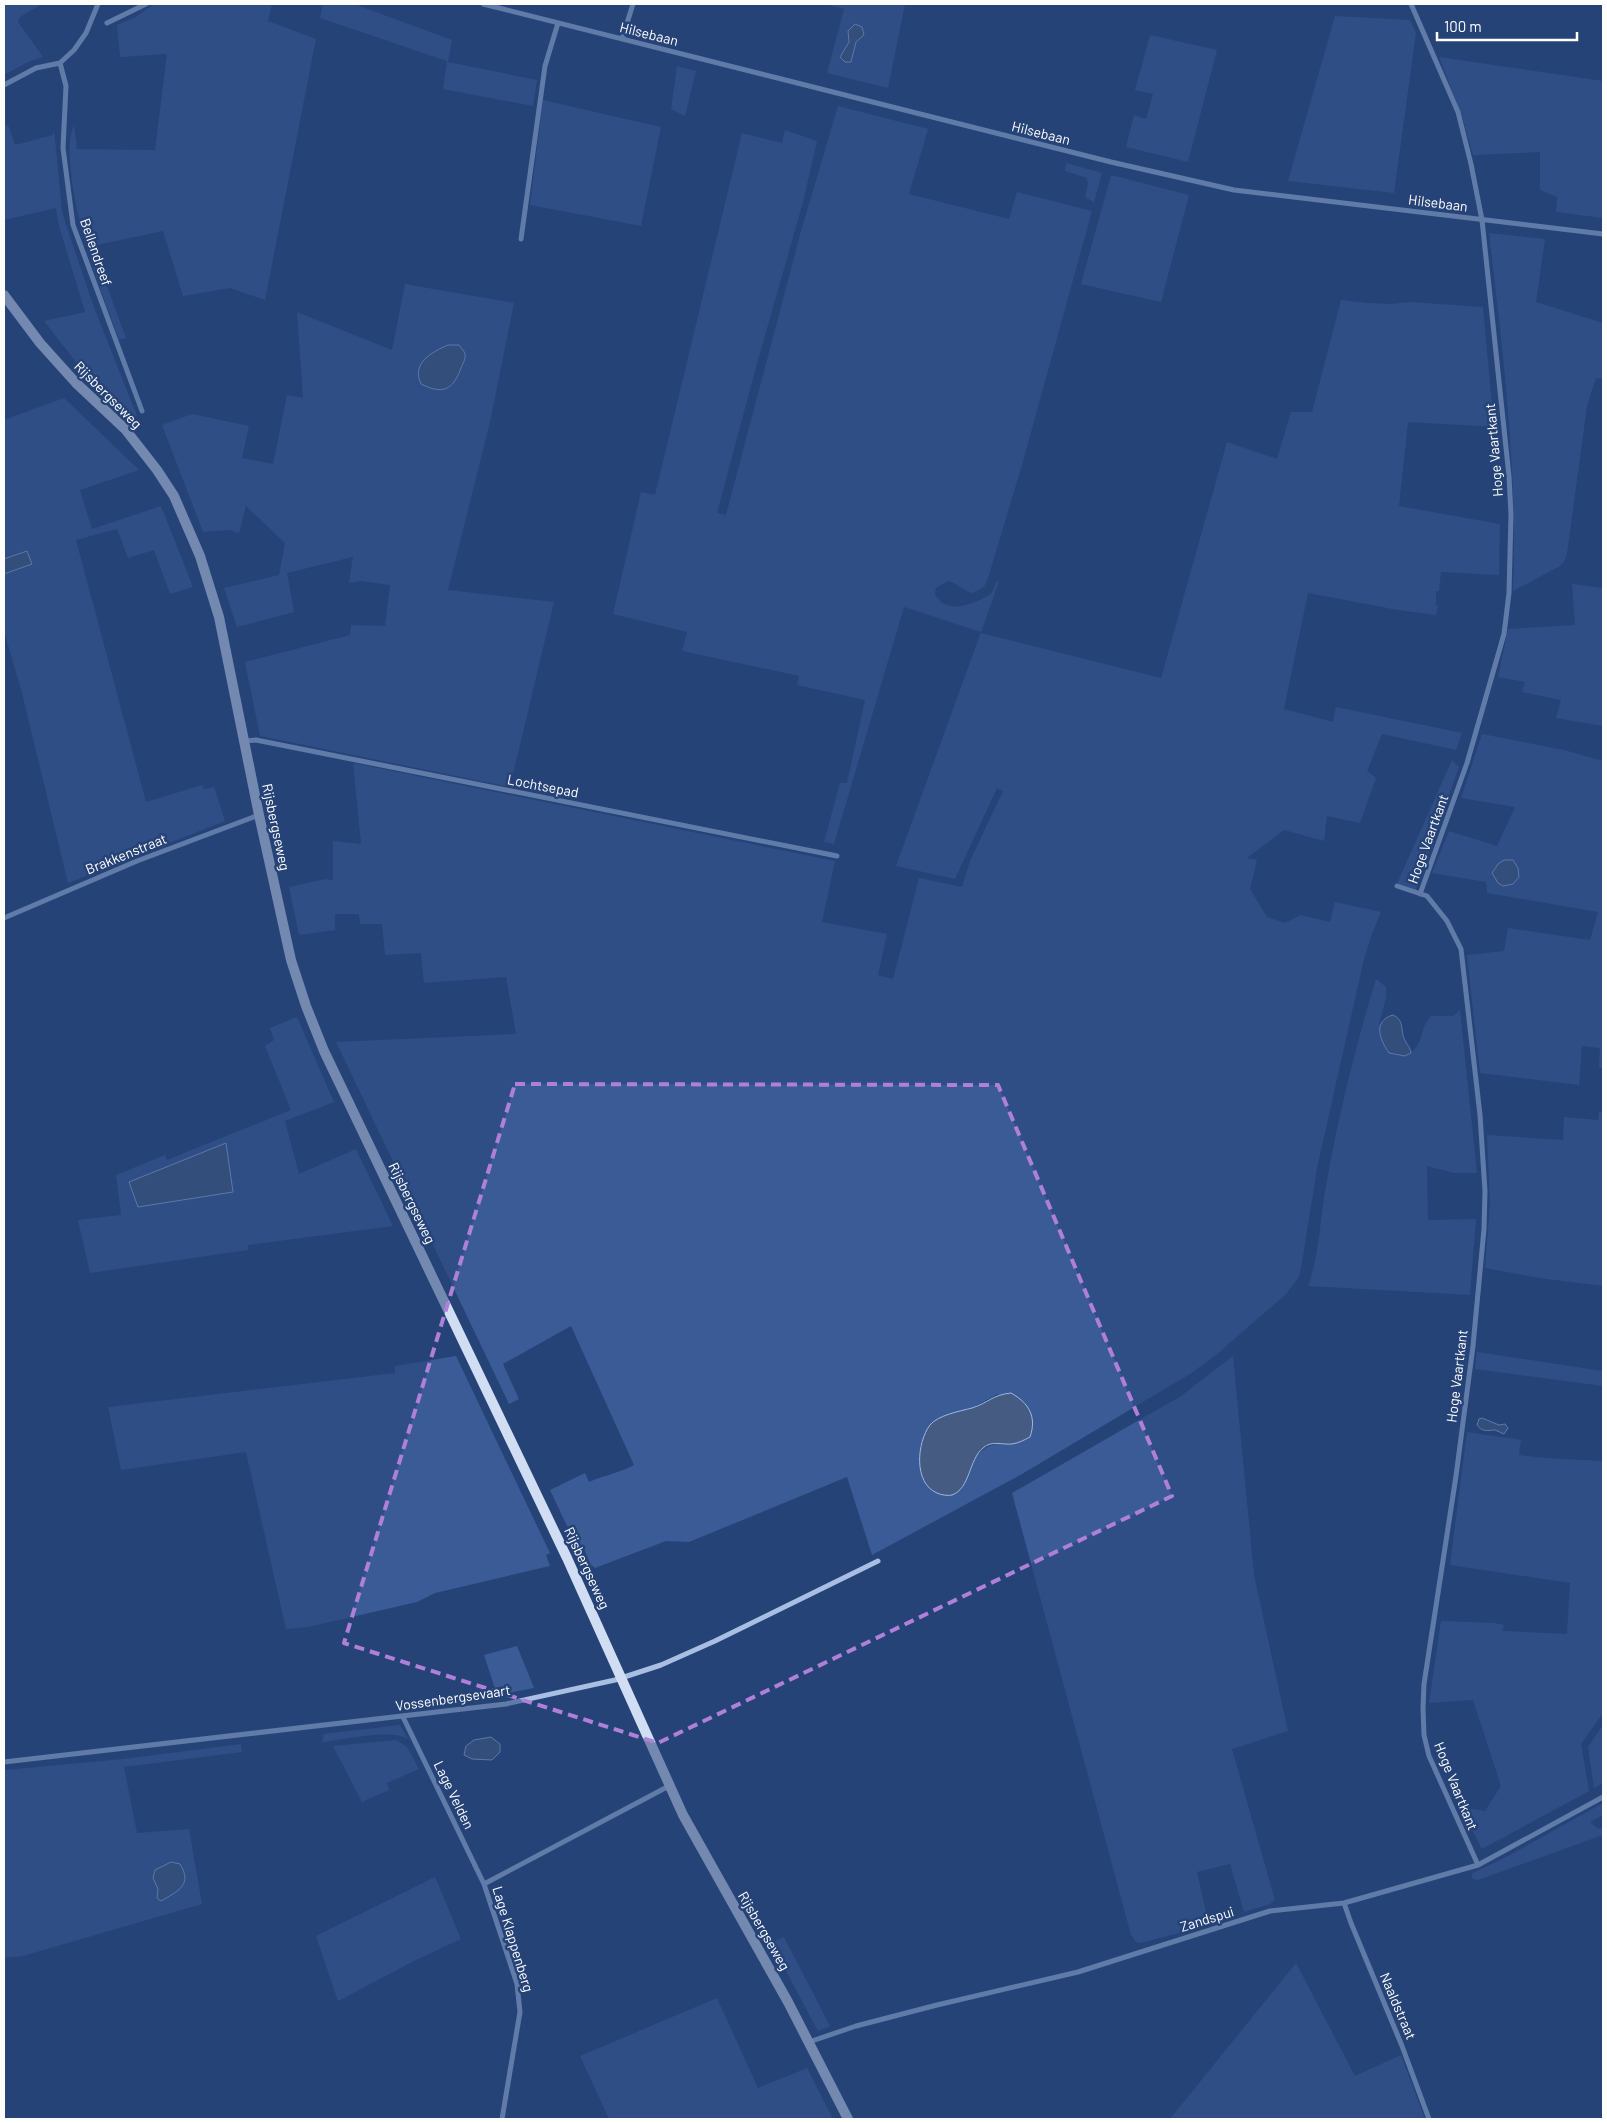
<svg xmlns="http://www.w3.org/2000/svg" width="1607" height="2123" viewBox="0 0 1607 2123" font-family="Barlow,sans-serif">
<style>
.green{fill:#3a5b95;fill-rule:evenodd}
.water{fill:#465b82;stroke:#9db8e3}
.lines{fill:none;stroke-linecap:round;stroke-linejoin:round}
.minor{stroke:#a9bee3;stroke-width:5}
.secondary{stroke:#d1ddf3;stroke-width:10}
.marked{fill:none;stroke:#b080d9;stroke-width:4;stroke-dasharray:10 6;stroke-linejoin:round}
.labels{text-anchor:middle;stroke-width:5;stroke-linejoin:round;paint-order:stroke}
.street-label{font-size:14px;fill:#fff;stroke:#264378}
</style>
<rect width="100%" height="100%" fill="#264378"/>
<!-- green -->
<path class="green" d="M 4,4 L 42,4 L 20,17 L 18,22 L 43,57 L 28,62 L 4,75 Z
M 154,4 L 272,4 L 268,21 L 316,39 L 265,300 L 230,288 L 183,296 L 163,231 L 92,246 L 126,338 L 119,340 C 100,288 80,237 72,181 C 70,161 67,143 74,124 L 77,149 L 155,150 L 167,54 L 120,57 L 117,25 L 134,18 Z
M 323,4 L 354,4 L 452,40 L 448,62 L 537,80 L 533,106 L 443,89 L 447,61 L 320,18 Z
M 826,4 L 905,4 L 888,88 L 827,73 L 844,9 Z
M 1335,16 L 1410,20 L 1416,33 L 1394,193 L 1288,181 Z
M 1150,35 L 1217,50 L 1188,162 L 1126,147 L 1134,115 L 1146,119 L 1153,94 L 1135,90 Z
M 1439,57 L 1603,81 L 1603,218 L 1556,212 L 1557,197 L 1540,190 L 1540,152 L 1473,155 L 1462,116 Z
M 677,66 L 696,71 L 685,116 L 671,109 Z
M 543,100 L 661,127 L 641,226 L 530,205 Z
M 838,106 L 928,129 L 909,194 L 1009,219 L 1017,192 L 1092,211 L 1022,465 L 988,578 L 984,587 L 972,593 C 962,590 958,583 948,581 L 936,588 L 935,594 C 947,617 975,603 991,594 L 997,581 L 999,581 L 981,633 L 1161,678 L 1227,442 L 1277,459 L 1291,412 L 1312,412 L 1341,300 L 1366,303 L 1390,304 L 1409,302 L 1483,307 L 1494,427 L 1408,422 L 1399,506 L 1500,524 L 1499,575 L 1441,572 L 1439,591 L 1436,591 L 1436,605 L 1438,606 L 1436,615 L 1398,610 L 1308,593 L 1284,709 L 1333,722 L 1336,707 L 1462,733 L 1456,750 L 1382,734 L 1367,771 L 1376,778 L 1360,823 L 1327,816 L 1324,841 L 1284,830 L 1247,858 L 1257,860 L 1250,889 L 1267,917 L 1285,923 L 1301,915 L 1330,922 L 1335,902 L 1381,912 L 1372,934 L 1364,959 L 1317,1168 L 1302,1263 L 1299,1277 L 1286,1294 L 1216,1355 L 1190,1374 L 1022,1474 L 872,1555 L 847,1477 L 689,1542 L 666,1541 L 595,1568 L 591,1565 L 582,1545 L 575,1543 L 550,1490 L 585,1473 L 589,1482 C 605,1475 619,1473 634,1465 L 571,1326 L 503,1364 L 519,1399 L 509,1404 L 336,1042 L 516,1034 L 506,977 L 424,983 L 421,953 L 385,955 L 382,924 L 360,924 L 359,914 L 335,914 L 335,930 L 299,935 L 289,887 L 325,879 L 333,880 L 333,841 L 361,844 L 353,763 L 835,861 L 822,922 L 887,934 L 878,975 L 893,979 L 919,878 L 962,887 L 970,861 L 1003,791 L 997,788 L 955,879 L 896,866 L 981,632 L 904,607 L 834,844 L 824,842 L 840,783 L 847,783 L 865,700 L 797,685 L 799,676 L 682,651 L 687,632 L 613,614 L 641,492 L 655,495 L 742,133 L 782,143 L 785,130 L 817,141 L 803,202 L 756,367 L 717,513 L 726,515 L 801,231 ZM 998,1394 L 1011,1444 C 978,1440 972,1461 962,1489 L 921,1472 L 920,1447 L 931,1424 L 947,1415 L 974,1407 Z
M 8,125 L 15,145 L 53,135 L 54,129 L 62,211 L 66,225 L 95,310 L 137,416 L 135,416 L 76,362 L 44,321 L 85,312 L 59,226 L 56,208 L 4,220 L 4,127 Z
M 1066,163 L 1102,173 L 1094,202 L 1085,197 L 1088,184 L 1087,178 L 1065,171 Z
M 1111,175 L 1189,195 L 1161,302 L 1081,284 Z
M 1489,233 L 1545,239 L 1536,302 L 1603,323 L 1603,379 L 1596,378 L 1587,406 L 1567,554 L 1564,562 L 1560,566 L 1513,591 C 1518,472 1503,352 1489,233 Z
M 405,284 L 514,303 L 490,422 L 448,590 L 554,602 L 510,787 L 260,736 L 245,662 L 350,635 L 351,625 L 385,626 L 390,585 L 360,581 L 349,583 L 353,557 L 287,573 L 294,612 L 237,627 L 224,588 L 279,575 L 285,543 L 246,506 L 239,533 L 228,530 L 203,532 L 162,425 L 192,414 L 249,426 L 242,458 L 273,464 L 287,395 L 303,398 L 297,312 L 392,350 Z
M 64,398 L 139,470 L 80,490 L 92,529 L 161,506 L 193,587 L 170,594 L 154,550 L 128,558 L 117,529 L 76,540 L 146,802 L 202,785 L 204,789 L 214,787 L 225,821 L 68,883 L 22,693 L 4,631 L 4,574 L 32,564 L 27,552 L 4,559 L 4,420 Z
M 1572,584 L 1603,588 L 1603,726 L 1556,718 L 1561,700 L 1522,692 L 1525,682 L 1498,677 L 1508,629 L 1575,625 Z
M 1482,734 L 1564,750 L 1603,761 L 1603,1068 L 1599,1068 L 1600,1048 L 1582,1046 L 1579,1085 L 1480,1073 L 1467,955 L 1504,951 L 1508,928 L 1590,940 L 1598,912 L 1487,893 L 1486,882 L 1432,873 L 1449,831 L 1497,846 L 1515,807 L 1461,798 Z
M 1452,760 L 1459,767 L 1417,884 L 1416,892 L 1396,886 Z
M 1376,979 L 1386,987 L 1386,998 L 1379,1025 L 1405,1056 C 1427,1044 1418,1028 1431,1016 L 1453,1016 L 1460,1010 L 1477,1173 L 1454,1173 L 1427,1166 L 1428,1220 L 1476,1219 L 1470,1295 L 1308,1286 C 1320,1253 1320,1215 1327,1180 C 1339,1113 1356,1045 1376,979 Z
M 297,1017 L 334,1102 L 285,1121 L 299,1174 L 356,1149 L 393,1226 L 248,1245 L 248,1250 L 90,1273 L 78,1220 L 121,1215 L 116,1175 L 165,1155 L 167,1160 L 291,1110 L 265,1046 L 274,1040 L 270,1028 Z
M 1599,1112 L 1603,1112 L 1603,1286 L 1539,1278 L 1485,1268 L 1490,1205 L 1487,1135 L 1563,1140 L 1564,1117 L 1598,1120 Z
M 1477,1352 L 1603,1371 L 1603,1386 L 1475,1369 Z
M 456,1356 L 550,1553 L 546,1555 L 550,1566 L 435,1593 L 417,1602 L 308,1627 L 286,1629 L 246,1452 L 121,1470 L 108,1407 L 395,1373 L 395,1366 Z
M 1233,1356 L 1254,1575 L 1288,1731 L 1232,1749 L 1275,1900 L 1270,1904 L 1244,1912 L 1230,1864 L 1197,1872 L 1208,1921 L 1201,1927 L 1141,1943 L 1136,1942 L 1131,1935 L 1012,1493 L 1181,1396 Z
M 1467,1432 L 1521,1440 L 1519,1455 C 1547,1459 1575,1459 1603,1461 L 1603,1713 L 1581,1744 L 1589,1791 L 1482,1849 L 1461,1807 L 1485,1811 L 1501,1786 L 1473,1700 L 1429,1703 L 1441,1621 L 1495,1623 L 1504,1625 L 1502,1631 L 1567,1634 L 1570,1583 L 1450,1565 Z
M 517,1646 L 534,1688 L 497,1695 L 484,1655 Z
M 400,1725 L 408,1739 C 393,1728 342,1740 322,1742 L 324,1734 Z
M 1603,1725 L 1603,1783 L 1594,1788 L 1588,1747 Z
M 396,1740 L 407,1747 L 419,1769 L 387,1783 L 389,1790 L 362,1802 L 333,1746 Z
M 241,1744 L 242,1752 L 124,1767 L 137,1833 L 189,1829 L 202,1904 L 23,1956 L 4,1958 L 4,1770 L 123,1759 Z
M 1603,1803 L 1603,1815 L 1590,1822 L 1598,1829 L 1603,1827 L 1603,1835 L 1478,1880 L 1473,1879 L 1471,1874 L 1508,1856 Z
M 435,1877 L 461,1939 L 414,1961 L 338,2001 L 316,1936 Z
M 784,1937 L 830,2026 L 818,2031 L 771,1943 Z
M 1296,1963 L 1355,2076 L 1401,2055 L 1425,2119 L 1170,2119 Z
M 717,1998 L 758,2088 L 807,2068 L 833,2119 L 609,2119 L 580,2056 Z"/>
<!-- water -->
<path class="water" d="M 855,24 L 862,27 L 864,35 L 856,42 L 851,62 L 845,62 L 840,57 L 849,42 L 848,31 Z
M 448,345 L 459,345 L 465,353 C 466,359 463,363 461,368 C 453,390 443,395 421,384 C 411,363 432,352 448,345 Z
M 27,551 L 32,564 L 4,574 L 4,559 Z
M 1504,860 L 1513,860 L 1518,868 L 1519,877 L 1513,884 L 1503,886 L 1498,883 L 1492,873 L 1498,864 Z
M 1393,1015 C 1406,1021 1399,1032 1406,1042 C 1408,1046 1410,1047 1411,1053 L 1405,1056 L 1389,1053 C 1380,1040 1372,1021 1393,1015 Z
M 226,1143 L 233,1192 L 138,1207 L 129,1182 Z
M 1011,1393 C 1029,1403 1037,1417 1030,1437 C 1024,1440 1019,1443 1012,1444 C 1002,1445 992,1440 983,1448 C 969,1459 970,1489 952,1495 C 948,1496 941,1495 937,1493 C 913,1483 917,1442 930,1425 C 938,1415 961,1411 972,1408 C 988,1403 992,1395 1011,1393 Z
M 1482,1418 L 1499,1425 L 1505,1424 L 1508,1428 L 1504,1434 L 1495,1430 C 1488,1430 1483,1433 1477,1425 L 1479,1419 Z
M 491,1737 L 500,1744 L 500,1752 L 492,1760 L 472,1759 L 464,1755 L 466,1746 L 474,1740 Z
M 171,1862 L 180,1864 C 193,1885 178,1891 161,1901 L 157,1898 L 158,1889 L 153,1878 L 155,1870 Z"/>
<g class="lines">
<!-- minor -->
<path class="minor" d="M 483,4 L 1111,162 L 1234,190 L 1603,234
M 1411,4 L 1458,112 L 1471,164 L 1482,220 L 1509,476 L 1511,515 L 1509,593 L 1504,634 L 1467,763 L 1420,894
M 107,23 L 146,4
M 622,39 L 633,4
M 60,63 L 66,86 L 63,148 L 73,225 L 142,411
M 4,85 L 36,68 L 60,63 L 74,50 L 86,33 L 98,4
M 521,239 L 545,66 L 558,23
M 245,741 L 256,740 L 837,856
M 1397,886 L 1427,896 L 1447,921 L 1461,949 L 1480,1115 L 1485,1191 L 1484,1229 L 1473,1346 L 1456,1476 L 1424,1684 L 1423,1708 L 1424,1735 L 1429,1756 L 1478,1865
M 4,918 L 137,861 L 259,815
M 403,1717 L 484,1884 L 517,1984 L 520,2012 L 502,2119
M 4,1762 L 506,1704 L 615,1680 L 661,1665 L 715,1641 L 878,1561
M 484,1884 L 669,1786
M 1344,1903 L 1351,1923 L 1402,2046 L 1429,2119
M 809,2042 L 856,2026 L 937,2005 L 1078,1972 L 1270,1911 L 1344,1903 L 1478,1865 L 1603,1797"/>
<!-- secondary -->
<path class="secondary" d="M 4,295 L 40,343 L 76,383 L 125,429 L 157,470 L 174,496 L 200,556 L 219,617 L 259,815 L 291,960 L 306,1006 L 324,1051 L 567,1558 L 683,1815 L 788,2002 L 848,2119"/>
</g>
<!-- marked area -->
<path d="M0 0H1607V2123H0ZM 515,1084 L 998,1085 L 1172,1496 L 658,1743 L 344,1643 Z" fill="#264378" fill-opacity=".55" fill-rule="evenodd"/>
<path class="marked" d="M 515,1084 L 998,1085 L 1172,1496 L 658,1743 L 344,1643 Z"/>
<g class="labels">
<!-- street labels -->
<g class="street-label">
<text transform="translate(649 34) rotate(14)" y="5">Hilsebaan</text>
<text transform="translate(1041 133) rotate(14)" y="5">Hilsebaan</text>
<text transform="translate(1438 203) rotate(7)" y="5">Hilsebaan</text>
<text transform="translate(96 252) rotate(71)" y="5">Bellendreef</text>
<text transform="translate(108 395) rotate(45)" y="5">Rijsbergseweg</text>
<text transform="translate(1494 450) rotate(-95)" y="5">Hoge Vaartkant</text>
<text transform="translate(543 786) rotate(11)" y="5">Lochtsepad</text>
<text transform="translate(276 827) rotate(78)" y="5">Rijsbergseweg</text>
<text transform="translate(1428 839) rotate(-70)" y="5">Hoge Vaartkant</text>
<text transform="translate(126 854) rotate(-22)" y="5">Brakkenstraat</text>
<text transform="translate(412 1203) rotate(64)" y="5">Rijsbergseweg</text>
<text transform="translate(1457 1376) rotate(-83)" y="5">Hoge Vaartkant</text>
<text transform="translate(587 1568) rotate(65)" y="5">Rijsbergseweg</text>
<text transform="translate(453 1698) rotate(-8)" y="5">Vossenbergsevaart</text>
<text transform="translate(1456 1786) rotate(68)" y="5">Hoge Vaartkant</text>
<text transform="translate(454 1795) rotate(64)" y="5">Lage Velden</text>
<text transform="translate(1207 1919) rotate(-17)" y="5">Zandspui</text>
<text transform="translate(764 1931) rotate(60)" y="5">Rijsbergseweg</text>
<text transform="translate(513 1939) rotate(73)" y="5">Lage Klappenberg</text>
<text transform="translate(1398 2006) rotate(67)" y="5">Naaldstraat</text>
</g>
</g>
<!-- border -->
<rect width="1607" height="2123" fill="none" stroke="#ffffff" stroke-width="10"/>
<!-- scale -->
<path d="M1437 32v8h140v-8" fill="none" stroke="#ffffff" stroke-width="2.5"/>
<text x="1444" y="32" font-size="15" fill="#ffffff" stroke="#264378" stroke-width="4" paint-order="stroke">100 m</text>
</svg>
